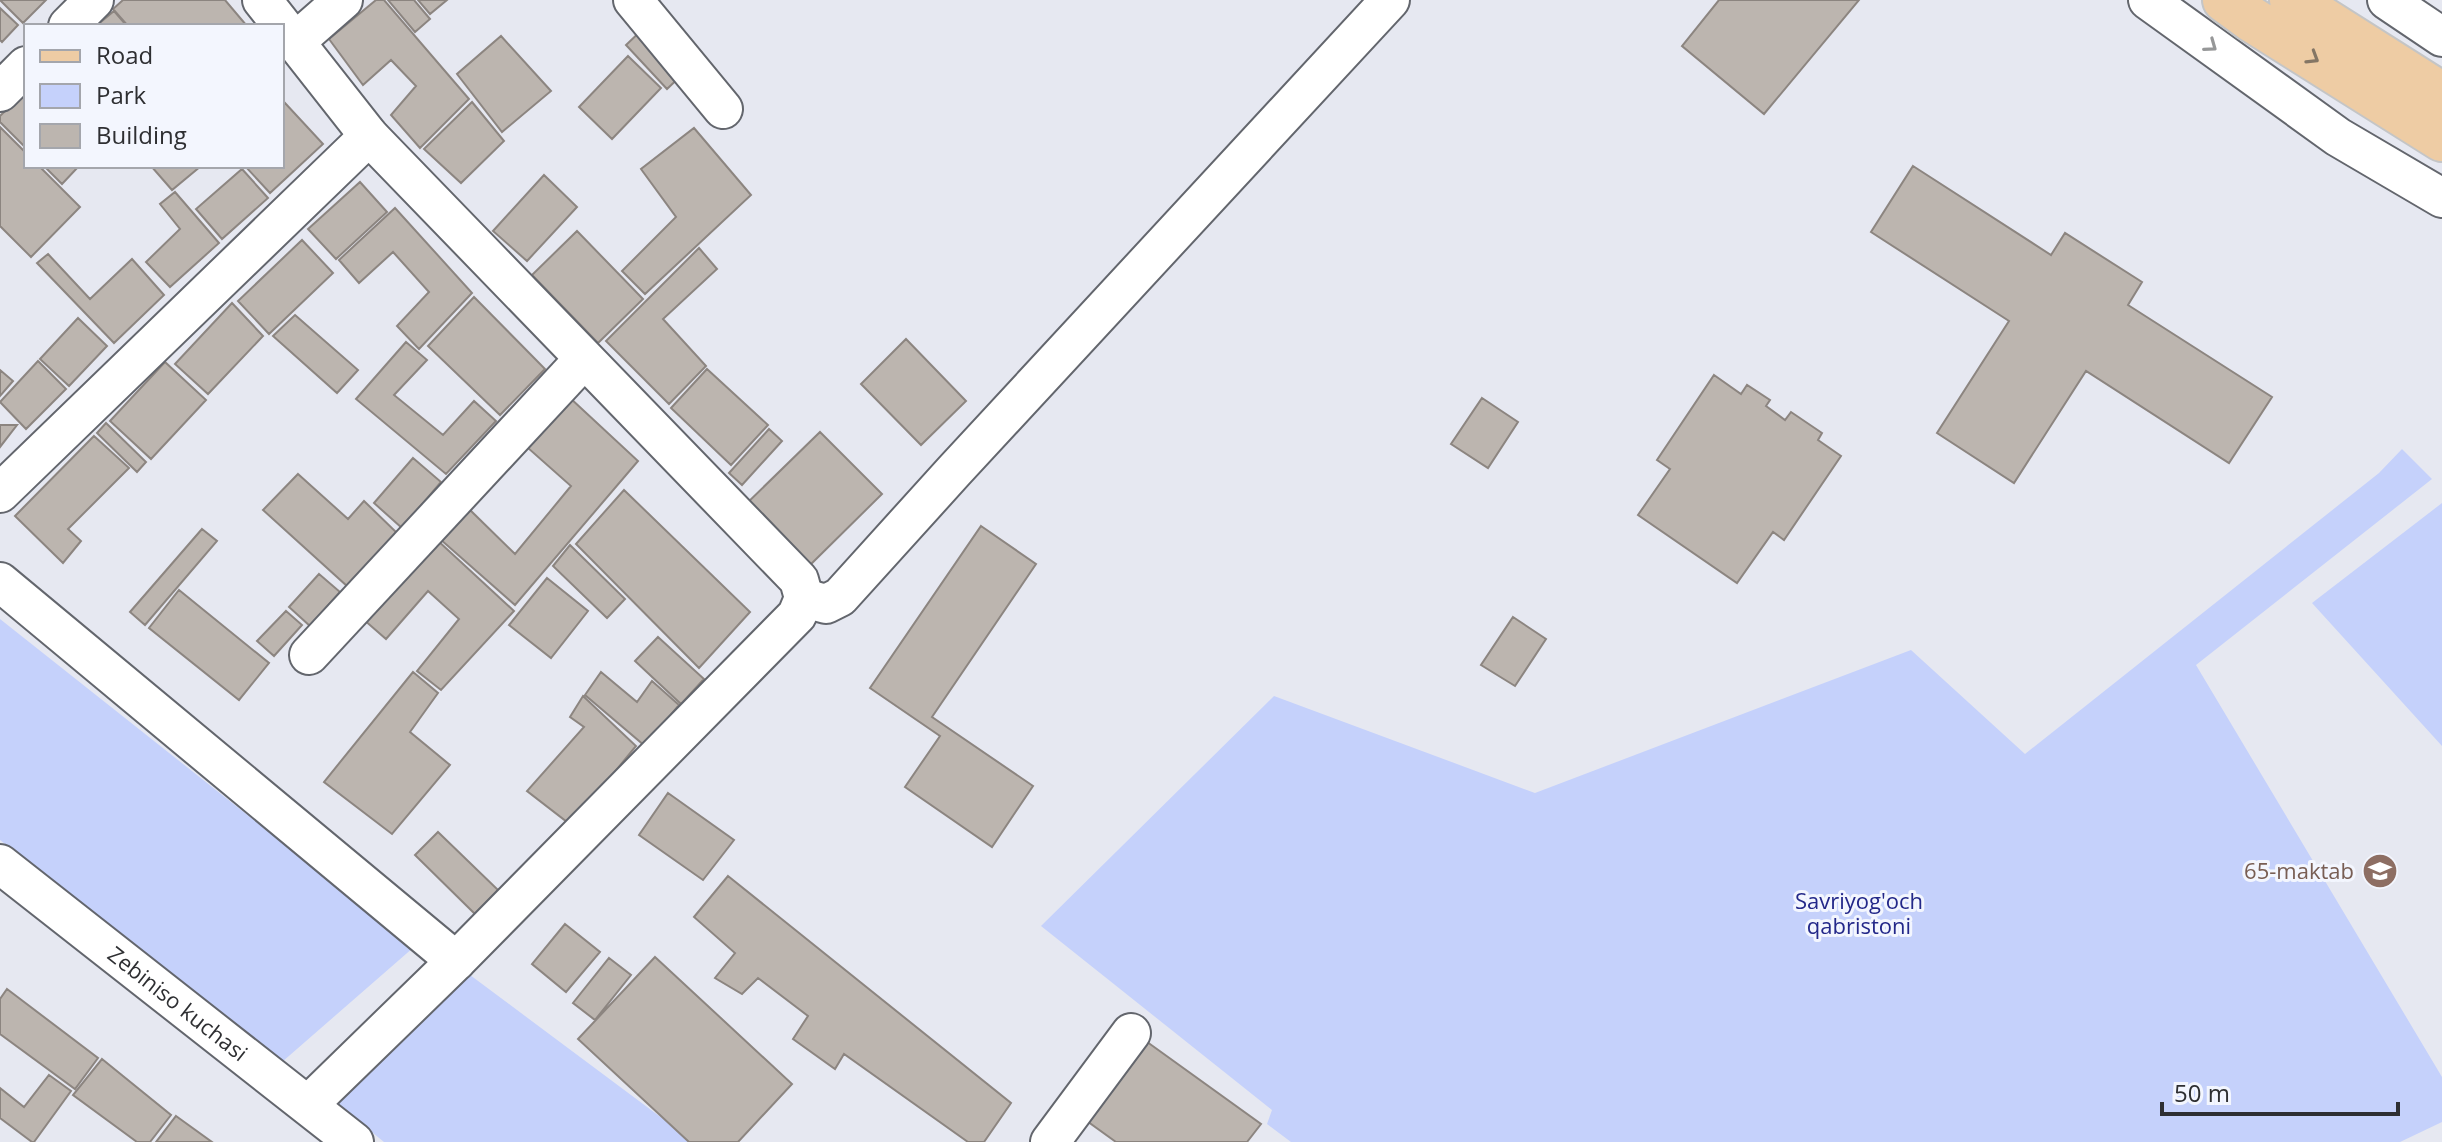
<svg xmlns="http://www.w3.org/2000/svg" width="2442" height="1142" viewBox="0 0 2442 1142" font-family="'Open Sans',sans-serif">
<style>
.green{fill:#c5d1fb}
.building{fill:#bcb5af;stroke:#8c8580;stroke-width:2}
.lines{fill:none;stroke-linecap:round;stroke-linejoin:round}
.minor-casing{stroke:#63666d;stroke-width:42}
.major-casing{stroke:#c4c5c6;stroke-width:48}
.minor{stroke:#fff;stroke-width:38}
.major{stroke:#eecca4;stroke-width:44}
.oneway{stroke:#969798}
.oneway2{stroke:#847665}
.labels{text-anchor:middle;stroke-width:6;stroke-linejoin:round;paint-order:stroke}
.education-label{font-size:22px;fill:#785e54;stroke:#f3f6fe;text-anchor:end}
.park-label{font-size:22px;fill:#232889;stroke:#f3f6fe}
.street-label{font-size:22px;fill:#2e2f32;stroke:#f3f6fe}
</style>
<rect width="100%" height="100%" fill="#e6e8f1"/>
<!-- green -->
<path class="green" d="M 2402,449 L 2432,479 L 2196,665 L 2442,1077 L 2442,1122 L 2400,1142 L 1291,1142 L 1267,1124 L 1272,1110 L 1041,926 L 1274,696 L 1535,793 L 1911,650 L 2025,754 L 2379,473 Z
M 2442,503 L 2442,746 L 2312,603 Z
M 0,619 L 414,947 L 282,1062 L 0,840 Z
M 466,972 L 694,1142 L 384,1142 L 335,1102 Z"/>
<!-- building -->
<path class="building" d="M 0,0 L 46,0 L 23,23 Z
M 123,0 L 225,0 L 247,26 L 128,26 L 113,9 Z
M 376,0 L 384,0 L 469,99 L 420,148 L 391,115 L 416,86 L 391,60 L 363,85 L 329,39 Z
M 388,0 L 414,0 L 430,19 L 415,32 Z
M 418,0 L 447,0 L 430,14 Z
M 1719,0 L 1859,0 L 1764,114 L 1682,46 Z
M 0,8 L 18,25 L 2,42 L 0,40 Z
M 114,11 L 127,26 L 96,26 Z
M 645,27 L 687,70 L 667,89 L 626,45 Z
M 501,36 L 551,91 L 502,132 L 457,74 Z
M 628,56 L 661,88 L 612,139 L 579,107 Z
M 26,90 L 26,148 L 0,122 L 0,116 Z
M 472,102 L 504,141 L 461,183 L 424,149 Z
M 285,103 L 323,144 L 270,193 L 245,166 L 282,166 L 282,106 Z
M 0,127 L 26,153 L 26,166 L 39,166 L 80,207 L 31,257 L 0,226 Z
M 694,128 L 751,195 L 645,294 L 622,271 L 676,217 L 641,169 Z
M 44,166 L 79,166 L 62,184 Z
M 151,166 L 201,166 L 172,190 Z
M 1913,166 L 2051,255 L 2065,233 L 2142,282 L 2128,305 L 2272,397 L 2229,463 L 2086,371 L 2014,483 L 1937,433 L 2009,321 L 1871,232 Z
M 242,169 L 268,198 L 222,239 L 196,209 Z
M 544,175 L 577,207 L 527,261 L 493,231 Z
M 360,182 L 387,212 L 336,259 L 308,229 Z
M 175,192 L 219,243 L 170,287 L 146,262 L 180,229 L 160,204 Z
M 395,208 L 472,293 L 419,349 L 397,326 L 429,292 L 393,252 L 359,283 L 339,260 Z
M 577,231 L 643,299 L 598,343 L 532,275 Z
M 302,240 L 333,273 L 269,334 L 238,301 Z
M 699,248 L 717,269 L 663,319 L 706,366 L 669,404 L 606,341 Z
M 48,254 L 90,299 L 132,259 L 164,295 L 114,343 L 37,263 Z
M 474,297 L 545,369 L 500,415 L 428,346 Z
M 232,303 L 263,336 L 208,394 L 175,364 Z
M 295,315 L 358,370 L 337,393 L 273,336 Z
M 78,318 L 107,346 L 69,386 L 40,359 Z
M 906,339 L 966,401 L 921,445 L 861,384 Z
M 406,342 L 427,360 L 394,395 L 443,435 L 474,401 L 496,421 L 446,474 L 356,399 Z
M 38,361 L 66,389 L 26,429 L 0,402 Z
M 165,362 L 206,400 L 151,459 L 110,421 Z
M 707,369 L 768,425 L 731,465 L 671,408 Z
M 0,370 L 13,381 L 0,396 Z
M 1714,375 L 1741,394 L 1747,385 L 1770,400 L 1766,406 L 1785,420 L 1791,412 L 1822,433 L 1818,440 L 1841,456 L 1784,540 L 1773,532 L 1737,583 L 1638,515 L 1670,469 L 1657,460 Z
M 569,397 L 638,461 L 515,605 L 440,539 L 470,510 L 515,554 L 571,486 L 528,448 Z
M 1482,398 L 1518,422 L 1488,468 L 1451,444 Z
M 106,423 L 146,462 L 137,472 L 97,433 Z
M 0,425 L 17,425 L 0,447 Z
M 769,429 L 782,441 L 742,485 L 729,473 Z
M 820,432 L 882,494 L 805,570 L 743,507 Z
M 94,436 L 129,468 L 68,529 L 81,541 L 63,563 L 15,516 Z
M 413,458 L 441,482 L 402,528 L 374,503 Z
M 298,474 L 348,519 L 364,501 L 397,533 L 347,586 L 263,510 Z
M 624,490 L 750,612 L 699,668 L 576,544 Z
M 981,526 L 1036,564 L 932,717 L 1033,786 L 992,847 L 905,787 L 940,736 L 870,688 Z
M 202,529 L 217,541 L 145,625 L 130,612 Z
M 436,539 L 514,611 L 441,690 L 417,671 L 459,619 L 428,591 L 386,639 L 363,619 Z
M 570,545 L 625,599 L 607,618 L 553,566 Z
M 319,574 L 340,592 L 310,626 L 289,607 Z
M 547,578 L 588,611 L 551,658 L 509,625 Z
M 179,590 L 269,663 L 239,700 L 149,628 Z
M 286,611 L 302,625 L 274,656 L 257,641 Z
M 1513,617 L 1546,639 L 1515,686 L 1481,665 Z
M 658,637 L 704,679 L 681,704 L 635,661 Z
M 413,672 L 438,693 L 410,732 L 450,765 L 392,834 L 324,782 Z
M 601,672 L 637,702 L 652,681 L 679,705 L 645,746 L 585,695 Z
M 583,696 L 636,746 L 571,825 L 527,791 L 584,727 L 570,717 Z
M 668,793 L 734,840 L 703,880 L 639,835 Z
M 438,832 L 498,890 L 475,914 L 415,855 Z
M 728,876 L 1011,1103 L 984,1142 L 968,1142 L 844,1054 L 835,1069 L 793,1039 L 808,1016 L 758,978 L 742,994 L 715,978 L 735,953 L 694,917 Z
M 565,924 L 600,952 L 566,992 L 532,964 Z
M 655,957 L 792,1084 L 738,1142 L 689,1142 L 578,1039 Z
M 609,958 L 631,975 L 595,1020 L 573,1003 Z
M 7,989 L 98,1058 L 75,1089 L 0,1034 L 0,999 Z
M 1143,1039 L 1261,1124 L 1247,1142 L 1116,1142 L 1080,1116 Z
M 102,1059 L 171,1115 L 150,1142 L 137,1142 L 73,1095 Z
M 49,1075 L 71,1091 L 34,1142 L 32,1142 L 0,1118 L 0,1088 L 24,1107 Z
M 176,1116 L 212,1142 L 156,1142 Z"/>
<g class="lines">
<defs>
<g id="minor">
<path d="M 262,0 L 369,136 L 799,580 L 804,598 L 797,615 L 456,961 L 308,1105"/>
<path d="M 633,0 L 723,109"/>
<path d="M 2148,0 L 2338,137 L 2442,198"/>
<path d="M 2387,0 L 2442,37"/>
<path d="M 68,26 L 94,0"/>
<path d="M 295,42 L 343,0"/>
<path d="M 0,92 L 26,66"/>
<path d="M 0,493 L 369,136"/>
<path d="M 0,582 L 456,961"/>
<path d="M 804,598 L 826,604 L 840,597 L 954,471 L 1390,0"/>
<path d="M 309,655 L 584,359"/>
<path id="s1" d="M 0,864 L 354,1142"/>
<path d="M 1050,1142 L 1131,1033"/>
</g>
<path id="major" d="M 2225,0 L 2251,19 L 2442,139
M 2292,0 L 2442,95"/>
</defs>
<!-- minor casing -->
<use href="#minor" class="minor-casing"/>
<!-- major casing -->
<use href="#major" class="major-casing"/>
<!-- minor -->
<use href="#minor" class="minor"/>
<!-- major -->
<use href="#major" class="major"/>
</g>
<!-- one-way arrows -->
<defs><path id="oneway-chevron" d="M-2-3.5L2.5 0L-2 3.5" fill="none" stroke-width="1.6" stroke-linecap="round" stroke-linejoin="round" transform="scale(2)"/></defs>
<use class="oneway" href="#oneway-chevron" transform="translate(2211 46) rotate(36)"/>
<use class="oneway2" href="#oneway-chevron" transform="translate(2313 58) rotate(32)"/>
<!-- icons -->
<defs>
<symbol id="school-disc" viewBox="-11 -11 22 22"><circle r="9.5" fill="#8d6e63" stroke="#f3f6fe"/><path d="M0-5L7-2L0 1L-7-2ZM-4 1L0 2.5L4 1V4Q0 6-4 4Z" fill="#fff"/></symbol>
</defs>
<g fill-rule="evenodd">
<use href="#school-disc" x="2360" y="851" width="40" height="40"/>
</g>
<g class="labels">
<!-- education labels -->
<g class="education-label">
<text x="2354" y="879">65-maktab</text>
</g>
<!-- park labels -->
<g class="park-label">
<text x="1859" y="909">Savriyog'och<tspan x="1859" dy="25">qabristoni</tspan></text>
</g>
<!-- street labels -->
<g class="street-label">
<text dy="8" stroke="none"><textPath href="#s1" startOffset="226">Zebiniso kuchasi</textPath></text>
</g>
</g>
<!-- legend -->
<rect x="24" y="24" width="260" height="144" fill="#f3f6fe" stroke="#a4a6ac" stroke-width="2"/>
<rect x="40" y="50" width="40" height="12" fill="#eecca4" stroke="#a4a6ac" stroke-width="2"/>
<text x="96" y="64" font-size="24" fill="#2e2f32">Road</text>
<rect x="40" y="84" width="40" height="24" fill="#c5d1fb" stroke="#a4a6ac" stroke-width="2"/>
<text x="96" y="104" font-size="24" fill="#2e2f32">Park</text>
<rect x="40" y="124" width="40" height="24" fill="#bcb5af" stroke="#a4a6ac" stroke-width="2"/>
<text x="96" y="144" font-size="24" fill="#2e2f32">Building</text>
<!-- scale -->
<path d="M2162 1102v12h236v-12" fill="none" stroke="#2e2f32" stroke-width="4"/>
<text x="2174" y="1102" font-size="24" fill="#2e2f32" stroke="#f3f6fe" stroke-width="6" paint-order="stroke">50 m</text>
</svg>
